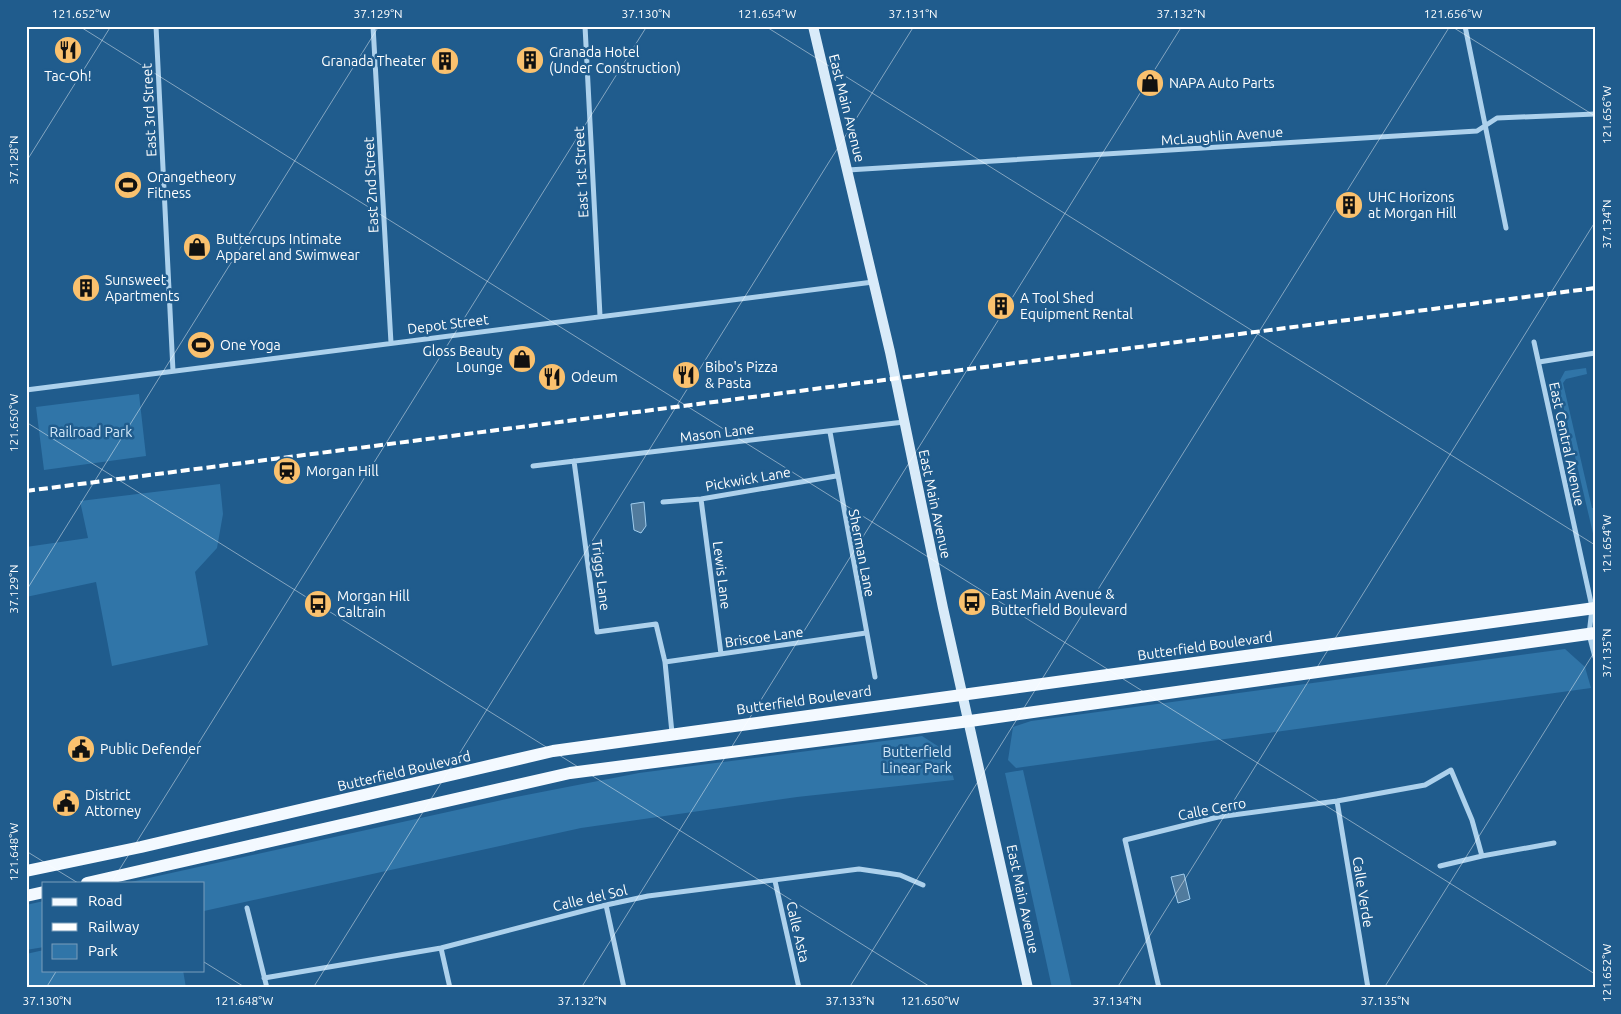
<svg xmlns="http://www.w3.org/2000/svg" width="1621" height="1014" viewBox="0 0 1621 1014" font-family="Ubuntu,sans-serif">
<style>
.green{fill:#3075a8}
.water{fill:#517b9d;stroke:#a1cded}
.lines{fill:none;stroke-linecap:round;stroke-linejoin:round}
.minor{stroke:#add1ec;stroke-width:5}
.secondary{stroke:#d9ebf9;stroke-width:10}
.primary{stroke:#f3f9ff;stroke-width:12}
.rail{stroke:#fff;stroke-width:4;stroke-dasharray:9 4;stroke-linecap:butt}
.ticks{fill:none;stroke:#fff;stroke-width:1;stroke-opacity:0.45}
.labels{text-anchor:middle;stroke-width:5;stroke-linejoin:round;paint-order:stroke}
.poi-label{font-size:14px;fill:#fff;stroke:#205c8d;text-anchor:start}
.street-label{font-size:14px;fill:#fff;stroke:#205c8d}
.park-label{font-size:14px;fill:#d2e8f9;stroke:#205c8d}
.neatline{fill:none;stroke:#fff;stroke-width:2}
.ticks-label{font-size:12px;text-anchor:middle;fill:#fff}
</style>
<rect width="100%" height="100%" fill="#205c8d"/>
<!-- green -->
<path class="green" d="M 1586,368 L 1587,374 L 1566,379 L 1563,383 L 1592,508 L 1595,508 L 1595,542 L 1558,384 L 1565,371 Z
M 139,394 L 146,456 L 44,470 L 36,407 Z
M 220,484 L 223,514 L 217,548 L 195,572 L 208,645 L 112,666 L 96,582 L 26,597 L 26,547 L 88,538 L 80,501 Z
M 1565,649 L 1585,667 L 1591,688 L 1016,768 L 1008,760 L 1013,727 L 1031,721 Z
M 922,736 L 947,752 L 954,780 L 797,797 L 581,828 L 204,911 L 204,883 L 126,883 L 516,797 L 639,773 Z
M 1023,770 L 1072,988 L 1052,988 L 1005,773 Z
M 44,901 L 44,947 L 26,950 L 26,905 Z
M 44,950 L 44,970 L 183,970 L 186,988 L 26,988 L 26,954 Z"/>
<!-- water -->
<path class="water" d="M 644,502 L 646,526 L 641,533 L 634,530 L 631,504 Z
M 1184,874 L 1190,899 L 1178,903 L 1171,877 Z"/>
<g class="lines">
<!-- minor -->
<path class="minor" d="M 156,26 L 173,371
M 373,26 L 391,343
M 585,26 L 600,316
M 1465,26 L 1506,228
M 848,170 L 1477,131 L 1497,118 L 1595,114
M 1534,342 L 1592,607
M 1539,362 L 1595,353
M 26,390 L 873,282
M 830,432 L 875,677
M 574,461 L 597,632 L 656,624 L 665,662 L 672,733
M 533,466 L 904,422
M 701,499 L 721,654
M 663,502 L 701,499 L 836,476
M 1592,609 L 1589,634 L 1595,657
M 665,662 L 866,633
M 1337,801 L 1368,988
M 1440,866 L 1482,856 L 1554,843
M 775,881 L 799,988
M 606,905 L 624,988
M 247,908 L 267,988
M 441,948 L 450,988
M 264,978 L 441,948 L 606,905 L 648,896 L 859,869 L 900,875 L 923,885
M 1159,988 L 1125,840 L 1218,817 L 1337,801 L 1425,785 L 1451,770 L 1472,820 L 1482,856"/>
<!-- secondary -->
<path class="secondary" d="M 813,26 L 890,352 L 943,608 L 1028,988"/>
<!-- primary -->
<path class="primary" d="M 26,871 L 141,847 L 553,751 L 1595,608
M 87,883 L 570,773 L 970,721 L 1595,633
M 26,896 L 44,892"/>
<!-- rail -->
<path class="rail" d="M 26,491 L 1595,288"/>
</g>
<!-- ticks -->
<path class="ticks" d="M 79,26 L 1595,974M 765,26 L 1595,545M 1451,26 L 1595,116M 26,162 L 111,26M 26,422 L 932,988M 26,591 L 379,26M 26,851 L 78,883M 111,883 L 647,26M 204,962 L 246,988M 46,988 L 57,970M 313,988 L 914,26M 581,988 L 1182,26M 849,988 L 1450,26M 1117,988 L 1595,222M 1384,988 L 1595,651"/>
<!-- icons -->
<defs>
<symbol id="restaurant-disc" viewBox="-11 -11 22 22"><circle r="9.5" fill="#fac16e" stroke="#205c8d"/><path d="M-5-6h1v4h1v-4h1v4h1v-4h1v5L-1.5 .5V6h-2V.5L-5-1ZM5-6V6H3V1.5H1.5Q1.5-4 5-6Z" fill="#111"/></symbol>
<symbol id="building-disc" viewBox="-11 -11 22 22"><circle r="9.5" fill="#fac16e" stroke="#205c8d"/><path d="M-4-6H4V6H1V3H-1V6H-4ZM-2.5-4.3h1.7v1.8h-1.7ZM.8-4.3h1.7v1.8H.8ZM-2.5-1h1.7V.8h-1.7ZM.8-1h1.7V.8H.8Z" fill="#111"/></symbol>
<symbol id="shop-disc" viewBox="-11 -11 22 22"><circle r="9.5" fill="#fac16e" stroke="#205c8d"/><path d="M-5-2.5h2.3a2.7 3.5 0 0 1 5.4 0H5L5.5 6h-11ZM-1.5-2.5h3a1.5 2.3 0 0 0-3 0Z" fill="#111"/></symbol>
<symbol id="stadium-disc" viewBox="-11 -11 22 22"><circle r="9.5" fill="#fac16e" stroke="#205c8d"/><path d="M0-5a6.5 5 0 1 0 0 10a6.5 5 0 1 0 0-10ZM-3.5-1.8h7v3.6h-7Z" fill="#111"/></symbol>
<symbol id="station-disc" viewBox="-11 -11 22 22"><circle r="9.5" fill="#fac16e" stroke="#205c8d"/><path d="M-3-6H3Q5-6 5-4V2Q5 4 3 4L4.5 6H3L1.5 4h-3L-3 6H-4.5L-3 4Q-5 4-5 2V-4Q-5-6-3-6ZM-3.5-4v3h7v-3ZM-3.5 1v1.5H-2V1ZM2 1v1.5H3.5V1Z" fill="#111"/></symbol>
<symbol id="bus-disc" viewBox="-11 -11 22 22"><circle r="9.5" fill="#fac16e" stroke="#205c8d"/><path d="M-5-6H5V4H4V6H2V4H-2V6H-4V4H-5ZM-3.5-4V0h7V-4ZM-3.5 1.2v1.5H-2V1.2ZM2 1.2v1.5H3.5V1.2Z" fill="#111"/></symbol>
<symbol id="civic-disc" viewBox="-11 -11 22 22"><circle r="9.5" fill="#fac16e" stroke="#205c8d"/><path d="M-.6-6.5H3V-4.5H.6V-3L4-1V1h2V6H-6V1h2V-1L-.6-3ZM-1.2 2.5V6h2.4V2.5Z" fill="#111"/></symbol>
</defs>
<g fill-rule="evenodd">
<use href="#restaurant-disc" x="52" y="34" width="32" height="32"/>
<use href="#building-disc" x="514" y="44" width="32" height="32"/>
<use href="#building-disc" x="429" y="45" width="32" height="32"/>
<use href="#shop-disc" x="1134" y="67" width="32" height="32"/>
<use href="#stadium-disc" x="112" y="169" width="32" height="32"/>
<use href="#building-disc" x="1333" y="189" width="32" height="32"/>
<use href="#shop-disc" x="181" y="231" width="32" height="32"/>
<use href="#building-disc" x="70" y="272" width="32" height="32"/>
<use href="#building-disc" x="985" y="290" width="32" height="32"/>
<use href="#stadium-disc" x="185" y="329" width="32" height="32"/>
<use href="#shop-disc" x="506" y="343" width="32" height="32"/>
<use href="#restaurant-disc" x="670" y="359" width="32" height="32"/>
<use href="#restaurant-disc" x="536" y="361" width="32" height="32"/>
<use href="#station-disc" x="271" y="455" width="32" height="32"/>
<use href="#bus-disc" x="956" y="586" width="32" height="32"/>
<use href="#bus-disc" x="302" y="588" width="32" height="32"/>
<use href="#civic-disc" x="65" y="733" width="32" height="32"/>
<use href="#civic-disc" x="50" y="787" width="32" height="32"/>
</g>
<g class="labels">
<!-- poi labels -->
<g class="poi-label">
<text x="549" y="57">Granada Hotel<tspan x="549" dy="16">(Under Construction)</tspan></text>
<text x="426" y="66" text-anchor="end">Granada Theater</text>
<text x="68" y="81" text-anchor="middle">Tac-Oh!</text>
<text x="1169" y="88">NAPA Auto Parts</text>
<text x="147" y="182">Orangetheory<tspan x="147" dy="16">Fitness</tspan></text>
<text x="1368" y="202">UHC Horizons<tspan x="1368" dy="16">at Morgan Hill</tspan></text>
<text x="216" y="244">Buttercups Intimate<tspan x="216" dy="16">Apparel and Swimwear</tspan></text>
<text x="105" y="285">Sunsweet<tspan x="105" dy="16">Apartments</tspan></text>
<text x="1020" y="303">A Tool Shed<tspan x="1020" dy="16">Equipment Rental</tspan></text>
<text x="220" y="350">One Yoga</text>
<text x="503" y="356" text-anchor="end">Gloss Beauty<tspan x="503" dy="16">Lounge</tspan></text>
<text x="705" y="372">Bibo's Pizza<tspan x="705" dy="16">&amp; Pasta</tspan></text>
<text x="571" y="382">Odeum</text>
<text x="306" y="476">Morgan Hill</text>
<text x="991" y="599">East Main Avenue &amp;<tspan x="991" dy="16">Butterfield Boulevard</tspan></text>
<text x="337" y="601">Morgan Hill<tspan x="337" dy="16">Caltrain</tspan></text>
<text x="100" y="754">Public Defender</text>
<text x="85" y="800">District<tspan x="85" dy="16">Attorney</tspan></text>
</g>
<!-- street labels -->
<g class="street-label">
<text transform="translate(847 108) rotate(76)" y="5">East Main Avenue</text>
<text transform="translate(149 110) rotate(-93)" y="5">East 3rd Street</text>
<text transform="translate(1222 136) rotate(-4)" y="5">McLaughlin Avenue</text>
<text transform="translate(581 172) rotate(-93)" y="5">East 1st Street</text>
<text transform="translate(371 185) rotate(-93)" y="5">East 2nd Street</text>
<text transform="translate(448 324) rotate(-7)" y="5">Depot Street</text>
<text transform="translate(717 433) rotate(-7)" y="5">Mason Lane</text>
<text transform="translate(1567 444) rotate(78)" y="5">East Central Avenue</text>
<text transform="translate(748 479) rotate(-10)" y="5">Pickwick Lane</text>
<text transform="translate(935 504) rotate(78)" y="5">East Main Avenue</text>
<text transform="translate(862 553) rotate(79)" y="5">Sherman Lane</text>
<text transform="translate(601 575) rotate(83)" y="5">Triggs Lane</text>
<text transform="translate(722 575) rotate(83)" y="5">Lewis Lane</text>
<text transform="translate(764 637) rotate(-8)" y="5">Briscoe Lane</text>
<text transform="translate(1205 646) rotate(-8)" y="5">Butterfield Boulevard</text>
<text transform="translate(804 700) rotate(-8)" y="5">Butterfield Boulevard</text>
<text transform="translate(404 771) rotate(-13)" y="5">Butterfield Boulevard</text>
<text transform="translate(1212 809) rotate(-11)" y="5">Calle Cerro</text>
<text transform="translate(1363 892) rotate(81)" y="5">Calle Verde</text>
<text transform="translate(590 898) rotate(-13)" y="5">Calle del Sol</text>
<text transform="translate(1023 899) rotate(78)" y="5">East Main Avenue</text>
<text transform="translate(798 932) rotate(77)" y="5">Calle Asta</text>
</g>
<!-- park labels -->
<g class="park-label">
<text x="91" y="437">Railroad Park</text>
<text x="917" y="757">Butterfield<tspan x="917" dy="16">Linear Park</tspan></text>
</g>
</g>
<!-- border -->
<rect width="1621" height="1014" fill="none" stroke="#205c8d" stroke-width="55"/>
<!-- legend -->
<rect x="42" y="882" width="162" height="90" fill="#205c8d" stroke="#799dbb"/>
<rect x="52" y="898" width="25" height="8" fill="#f3f9ff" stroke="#799dbb"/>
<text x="88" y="906" font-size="15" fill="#ffffff">Road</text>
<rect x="52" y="923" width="25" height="8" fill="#ffffff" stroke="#799dbb"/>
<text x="88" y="932" font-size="15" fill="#ffffff">Railway</text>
<rect x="52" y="944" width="25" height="15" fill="#3075a8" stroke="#799dbb"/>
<text x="88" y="956" font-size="15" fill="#ffffff">Park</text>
<rect x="28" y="28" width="1566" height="958" class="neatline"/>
<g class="ticks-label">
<text x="81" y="18">121.652°W</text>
<text x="378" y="18">37.129°N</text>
<text x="646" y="18">37.130°N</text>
<text x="767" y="18">121.654°W</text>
<text x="913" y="18">37.131°N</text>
<text x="1181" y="18">37.132°N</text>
<text x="1453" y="18">121.656°W</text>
<text transform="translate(1607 115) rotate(-90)" y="4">121.656°W</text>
<text transform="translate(14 160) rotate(-90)" y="4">37.128°N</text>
<text transform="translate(1607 224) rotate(-90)" y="4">37.134°N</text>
<text transform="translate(14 423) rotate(-90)" y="4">121.650°W</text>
<text transform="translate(1607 544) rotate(-90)" y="4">121.654°W</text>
<text transform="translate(14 589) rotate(-90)" y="4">37.129°N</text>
<text transform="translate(1607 653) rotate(-90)" y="4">37.135°N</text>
<text transform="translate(14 852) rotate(-90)" y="4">121.648°W</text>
<text transform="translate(1607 973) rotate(-90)" y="4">121.652°W</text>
<text x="47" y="1005">37.130°N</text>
<text x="244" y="1005">121.648°W</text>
<text x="582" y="1005">37.132°N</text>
<text x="850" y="1005">37.133°N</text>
<text x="930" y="1005">121.650°W</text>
<text x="1117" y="1005">37.134°N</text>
<text x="1385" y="1005">37.135°N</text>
</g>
</svg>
